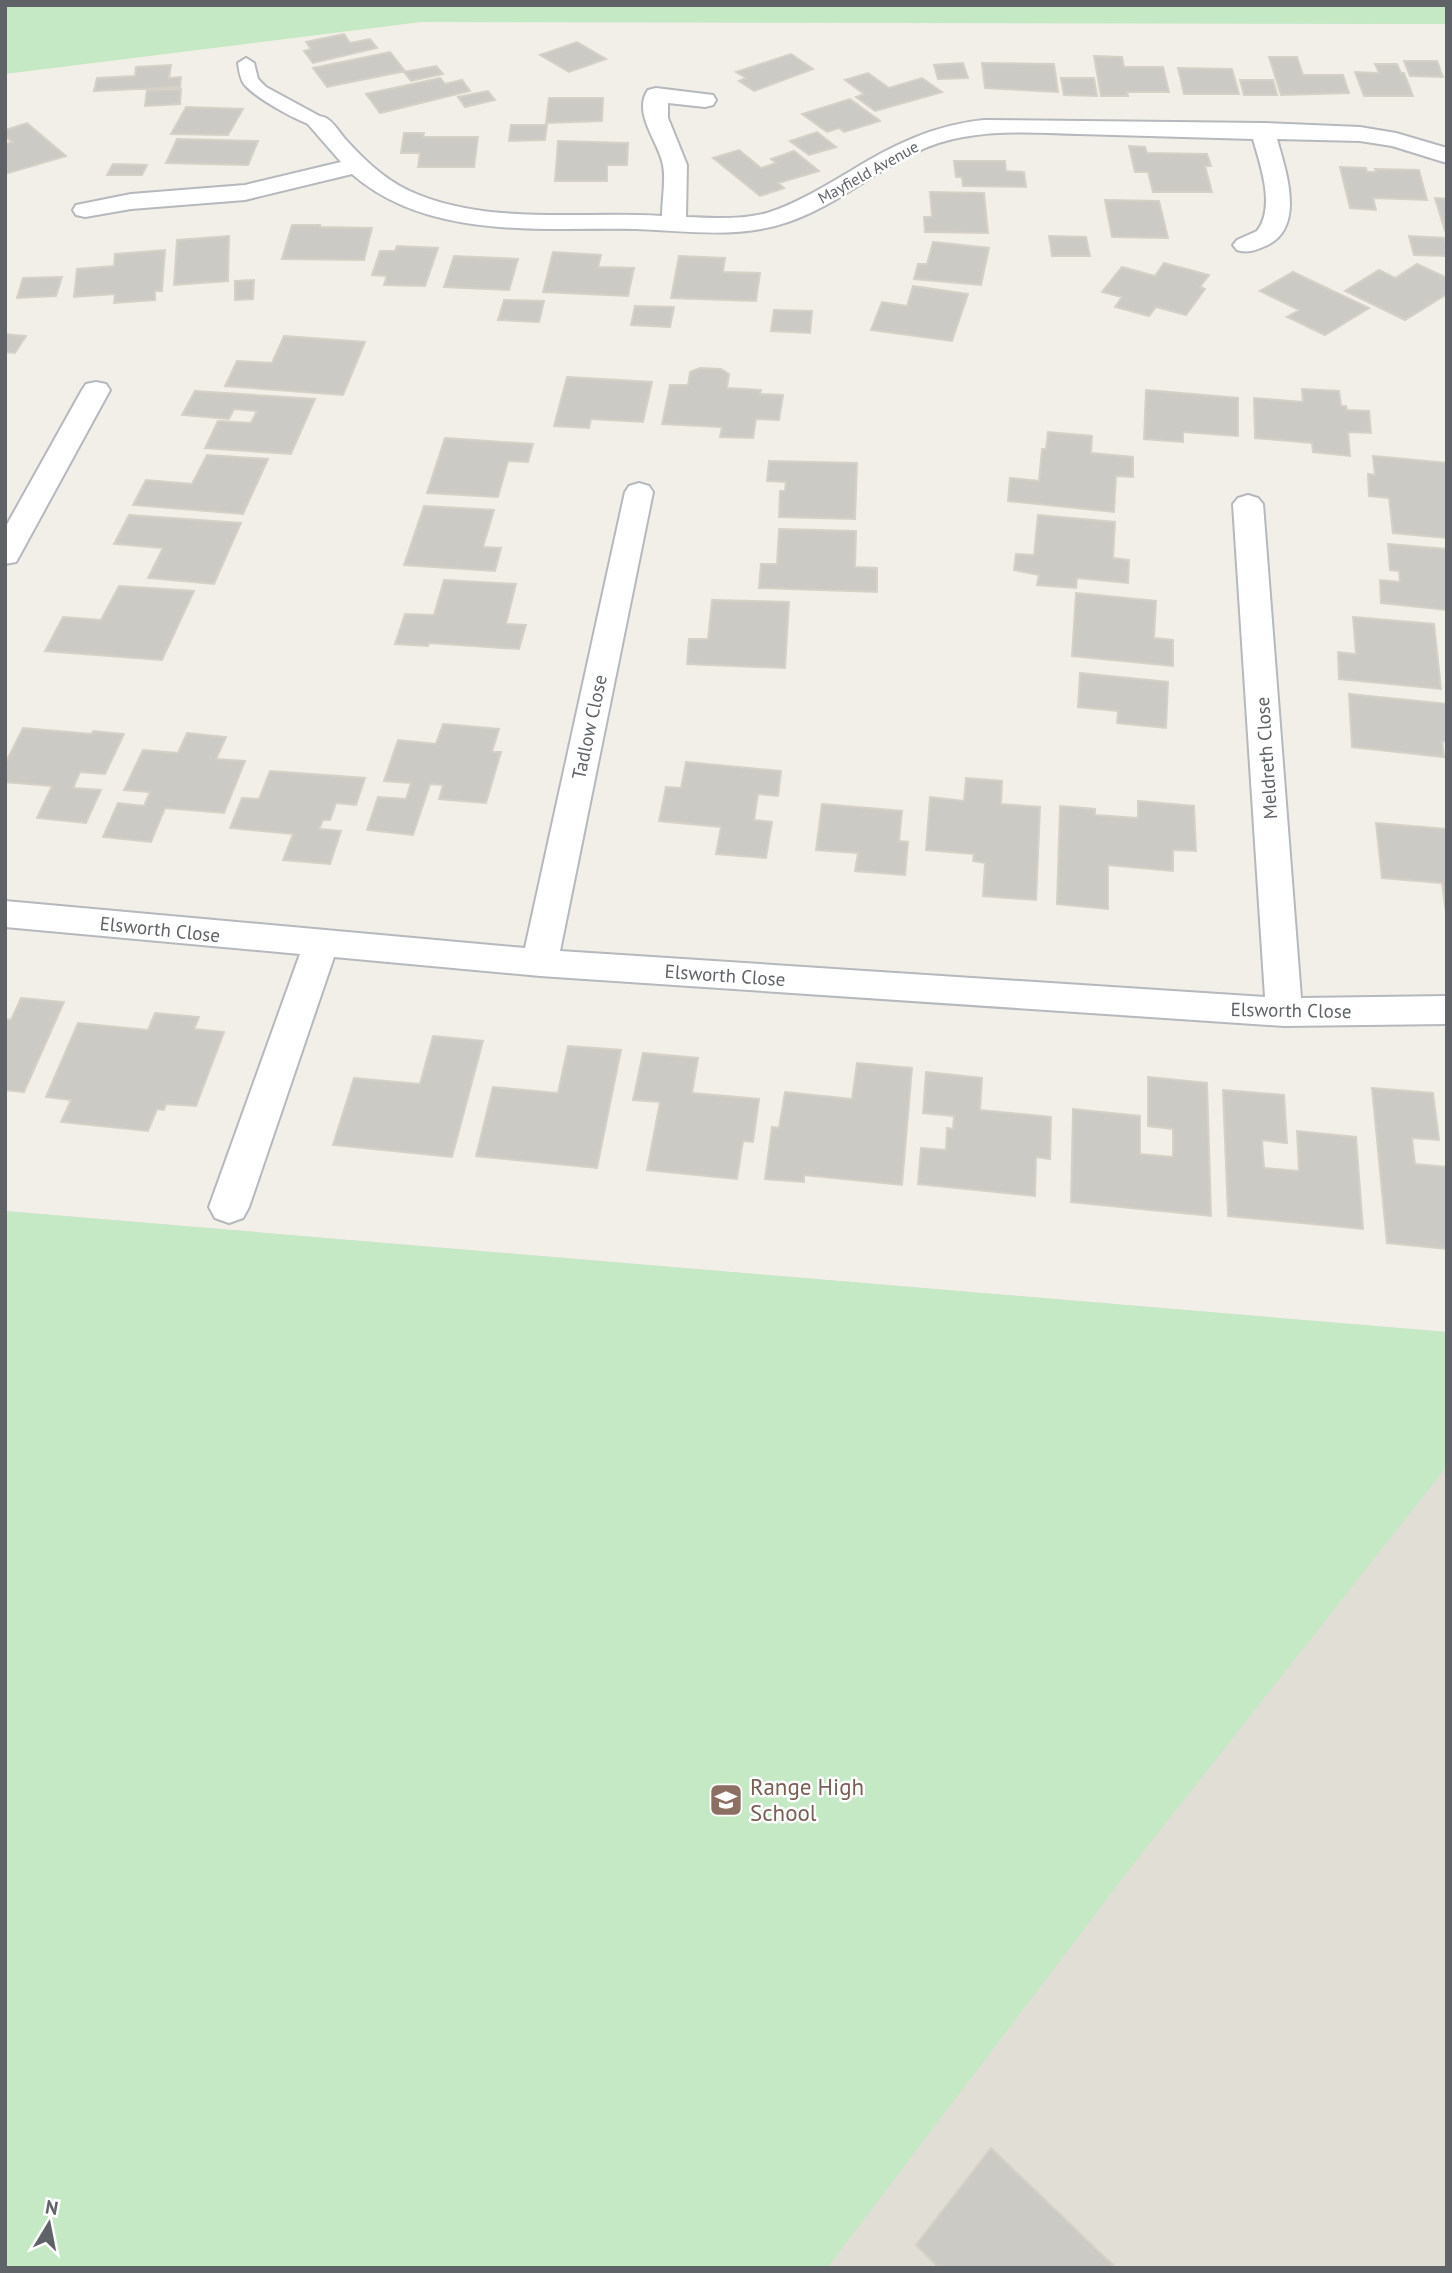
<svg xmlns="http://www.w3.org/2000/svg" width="1452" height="2273" viewBox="0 0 1452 2273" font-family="'PT Sans',sans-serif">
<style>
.education{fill:#e1ded6}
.green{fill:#c5e8c5}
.building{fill:#cccac5;stroke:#d6d1c6;stroke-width:2}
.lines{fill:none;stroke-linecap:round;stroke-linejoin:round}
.service-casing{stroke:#b5b8bc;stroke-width:4}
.minor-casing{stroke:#b5b8bc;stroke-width:4}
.service{fill:#fff;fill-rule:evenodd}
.minor{fill:#fff;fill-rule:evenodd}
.labels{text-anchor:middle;stroke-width:5;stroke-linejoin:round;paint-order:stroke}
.far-street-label{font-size:16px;fill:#5f6368;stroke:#fff}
.street-label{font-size:19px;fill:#5f6368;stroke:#fff}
.near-education-label{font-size:23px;fill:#785e54;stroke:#fff;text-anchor:start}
</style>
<rect width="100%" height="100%" fill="#f1efe8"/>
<!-- education -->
<path class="education" d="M 5,1211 L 1447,1332 L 1447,2268 L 5,2268 Z"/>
<!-- green -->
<path class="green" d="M 5,5 L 1447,5 L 1447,24 L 421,22 L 5,74 Z
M 5,1211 L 1447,1332 L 1447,1466 L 1135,1862 L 827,2268 L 5,2268 Z"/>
<!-- building -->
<path class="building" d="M 344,34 L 350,43 L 370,39 L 377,48 L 313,63 L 304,51 L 311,49 L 306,42 Z
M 577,42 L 606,59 L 569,72 L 540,55 Z
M 390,52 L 405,71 L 327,87 L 313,68 Z
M 791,54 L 813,69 L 754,91 L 739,81 L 746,78 L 736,72 Z
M 1094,56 L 1122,57 L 1124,67 L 1163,67 L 1169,92 L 1127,92 L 1128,96 L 1101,96 Z
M 1269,57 L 1297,57 L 1303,75 L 1343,75 L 1349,93 L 1281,95 Z
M 1404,61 L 1437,61 L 1443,77 L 1410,76 Z
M 963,63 L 968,78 L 938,79 L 934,65 Z
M 982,63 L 1054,64 L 1058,92 L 985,88 Z
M 1375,64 L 1397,64 L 1401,73 L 1404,73 L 1413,96 L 1364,96 L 1355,72 L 1379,73 Z
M 171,65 L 169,78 L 181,77 L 180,87 L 94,91 L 97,78 L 135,76 L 136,67 Z
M 436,66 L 443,74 L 411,81 L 404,72 Z
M 1178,68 L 1232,69 L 1239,94 L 1184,94 Z
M 868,73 L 889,88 L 922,78 L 942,92 L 875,111 L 856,97 L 864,94 L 845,80 Z
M 440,78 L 445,84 L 462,80 L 470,91 L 380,113 L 366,94 Z
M 1061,78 L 1094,78 L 1097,96 L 1064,95 Z
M 1240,80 L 1273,80 L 1277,95 L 1244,95 Z
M 181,89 L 180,104 L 145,106 L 147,90 Z
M 488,91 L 495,100 L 465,107 L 458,97 Z
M 549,98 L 603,98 L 602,121 L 546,123 Z
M 850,99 L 880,121 L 844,132 L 839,128 L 827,132 L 802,114 Z
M 186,107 L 243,109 L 228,135 L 171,134 Z
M 27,123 L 66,156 L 5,174 L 5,144 L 12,142 L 5,136 L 5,130 Z
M 511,125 L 547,125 L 545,140 L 509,141 Z
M 817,132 L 836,147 L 809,155 L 790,141 Z
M 404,133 L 424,133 L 423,137 L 478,137 L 474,167 L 418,167 L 420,153 L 401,153 Z
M 177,139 L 258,141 L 248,165 L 166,163 Z
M 558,141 L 628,143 L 627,165 L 607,165 L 607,181 L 555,181 Z
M 1129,146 L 1145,147 L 1147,153 L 1207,154 L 1211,166 L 1205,166 L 1212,192 L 1153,192 L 1148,172 L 1135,172 Z
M 739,150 L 761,168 L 776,163 L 771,159 L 794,151 L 819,171 L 778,183 L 784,188 L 760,196 L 713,158 Z
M 954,161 L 1005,161 L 1006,171 L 1024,172 L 1026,187 L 963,186 L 962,177 L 956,177 Z
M 113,164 L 147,165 L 142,175 L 107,175 Z
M 1340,167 L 1366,168 L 1367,172 L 1376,172 L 1375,169 L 1419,170 L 1427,200 L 1373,198 L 1376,210 L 1350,208 Z
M 930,192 L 984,193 L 988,233 L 925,232 L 924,217 L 932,217 Z
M 1435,198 L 1447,199 L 1447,231 L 1445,231 Z
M 1105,200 L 1159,201 L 1168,238 L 1112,237 Z
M 292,225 L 320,225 L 320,227 L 372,228 L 364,260 L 282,259 Z
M 229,236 L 228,281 L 174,285 L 177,240 Z
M 1049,236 L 1086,237 L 1090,256 L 1052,256 Z
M 1409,236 L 1445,238 L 1447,256 L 1414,255 Z
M 933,242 L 989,248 L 981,285 L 914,279 L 918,264 L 927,264 Z
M 397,246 L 438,248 L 425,286 L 384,285 L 387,276 L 372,275 L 380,251 L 395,251 Z
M 165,250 L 162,291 L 155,291 L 155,300 L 114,303 L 115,294 L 74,297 L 77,269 L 114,266 L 115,254 Z
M 553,252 L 601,255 L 598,267 L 634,268 L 628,296 L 543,292 Z
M 454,256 L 518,259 L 509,290 L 444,287 Z
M 679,256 L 725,258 L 723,272 L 760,273 L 756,301 L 671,298 Z
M 1164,263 L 1209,275 L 1200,287 L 1205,289 L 1186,315 L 1156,307 L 1149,316 L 1115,307 L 1122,297 L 1102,292 L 1122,267 L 1155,276 Z
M 1417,264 L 1447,278 L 1447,294 L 1405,320 L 1345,291 L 1379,270 L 1395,278 Z
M 1293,272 L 1369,308 L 1325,335 L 1287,317 L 1299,310 L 1260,291 Z
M 62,277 L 56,296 L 17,298 L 23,278 Z
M 254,280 L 253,299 L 235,300 L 235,281 Z
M 913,286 L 968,294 L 952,341 L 871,330 L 882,302 L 907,306 Z
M 504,300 L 544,301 L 539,322 L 498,320 Z
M 635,306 L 674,307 L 670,327 L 631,325 Z
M 774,310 L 812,311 L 810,333 L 771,331 Z
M 5,334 L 26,336 L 15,353 L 5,352 Z
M 284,336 L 365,342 L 343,395 L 225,386 L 237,361 L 272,363 Z
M 700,368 L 721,369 L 729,374 L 727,388 L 761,390 L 760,394 L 783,395 L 779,420 L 756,419 L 753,438 L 720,437 L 722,427 L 662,424 L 670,385 L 688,385 L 690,372 Z
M 567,377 L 652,382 L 643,422 L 591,419 L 589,428 L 554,426 Z
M 1302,389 L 1339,391 L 1341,406 L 1346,406 L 1347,410 L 1369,411 L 1371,433 L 1348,432 L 1350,456 L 1313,452 L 1312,443 L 1255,438 L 1254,398 L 1303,402 Z
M 1146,390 L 1238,398 L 1238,436 L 1183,432 L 1183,442 L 1144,439 Z
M 195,391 L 315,399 L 291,454 L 205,448 L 218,421 L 251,423 L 257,411 L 234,409 L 229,419 L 182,415 Z
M 1048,432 L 1092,436 L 1091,453 L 1133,457 L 1133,477 L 1116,476 L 1114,512 L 1008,501 L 1010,478 L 1039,481 L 1042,449 L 1046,449 Z
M 445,438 L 533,444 L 528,462 L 508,461 L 498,497 L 427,493 Z
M 207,455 L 268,459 L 243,514 L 133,505 L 146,480 L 192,484 Z
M 1373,456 L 1447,463 L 1447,538 L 1393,533 L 1389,498 L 1369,496 L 1368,474 L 1375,475 Z
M 769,461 L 857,463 L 855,519 L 779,517 L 780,491 L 785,491 L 786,482 L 767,481 Z
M 424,506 L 494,510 L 483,547 L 501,548 L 495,571 L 404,565 Z
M 129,515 L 241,523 L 214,584 L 148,578 L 163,548 L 114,544 Z
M 1038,515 L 1115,522 L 1113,558 L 1129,560 L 1128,583 L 1077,578 L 1076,588 L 1037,585 L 1039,575 L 1014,570 L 1016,554 L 1034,555 Z
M 779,529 L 856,531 L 855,567 L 877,568 L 877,592 L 759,588 L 761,564 L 777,564 Z
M 1388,544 L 1447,549 L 1447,610 L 1381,603 L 1380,580 L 1400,582 L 1399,571 L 1390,570 Z
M 444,580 L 516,584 L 506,624 L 526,625 L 519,649 L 429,643 L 428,646 L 395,644 L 405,614 L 434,615 Z
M 119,586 L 194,591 L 162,660 L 45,651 L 63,617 L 101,620 Z
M 1076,593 L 1156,601 L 1154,638 L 1173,640 L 1173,666 L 1072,656 Z
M 712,600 L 789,602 L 785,668 L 687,664 L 689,639 L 708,639 Z
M 1353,617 L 1434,624 L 1441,689 L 1339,679 L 1338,652 L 1356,654 Z
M 1080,673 L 1168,682 L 1166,728 L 1117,723 L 1118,711 L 1078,707 Z
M 1349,694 L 1447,704 L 1447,742 L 1442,741 L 1444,757 L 1352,747 Z
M 443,724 L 499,729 L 492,752 L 501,752 L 486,803 L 439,799 L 443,785 L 430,784 L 413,835 L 367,830 L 378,797 L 406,799 L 411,783 L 384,781 L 398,740 L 436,744 Z
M 23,728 L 92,734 L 93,731 L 124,734 L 105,774 L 80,772 L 73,788 L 101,790 L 86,823 L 37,818 L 52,786 L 5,782 L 5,764 Z
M 187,733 L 226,737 L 216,759 L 245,761 L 224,813 L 165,808 L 151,842 L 103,837 L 118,803 L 144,806 L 150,792 L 124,790 L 143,750 L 178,753 Z
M 686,762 L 781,771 L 778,796 L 758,794 L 754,820 L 772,822 L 766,858 L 716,854 L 721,827 L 659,821 L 666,787 L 681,788 Z
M 270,771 L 365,778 L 356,805 L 336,803 L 330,820 L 323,820 L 319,829 L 341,831 L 330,864 L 283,860 L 293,834 L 230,828 L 242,798 L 259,799 Z
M 966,778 L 1002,781 L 1001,804 L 1040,807 L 1036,900 L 983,896 L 985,863 L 973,861 L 974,854 L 926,850 L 930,797 L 964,801 Z
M 1138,801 L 1194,806 L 1196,851 L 1173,850 L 1173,871 L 1108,865 L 1108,909 L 1057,904 L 1060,806 L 1095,809 L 1095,815 L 1138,818 Z
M 822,804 L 902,811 L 899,841 L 908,842 L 905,875 L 855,871 L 858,853 L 816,850 Z
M 1376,823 L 1447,829 L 1447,826 L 1447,920 L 1442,883 L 1382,878 Z
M 21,998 L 64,1002 L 24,1092 L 5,1090 L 5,1019 L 11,1020 Z
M 155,1013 L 199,1017 L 194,1029 L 224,1032 L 196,1106 L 166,1104 L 164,1110 L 157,1109 L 148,1131 L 61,1122 L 71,1100 L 46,1097 L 78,1023 L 148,1030 Z
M 433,1036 L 483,1041 L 452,1157 L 333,1145 L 354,1078 L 420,1084 Z
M 568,1046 L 621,1050 L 597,1168 L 476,1156 L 493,1087 L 558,1093 Z
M 643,1053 L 698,1058 L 692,1093 L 759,1099 L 753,1142 L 743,1141 L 737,1179 L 647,1170 L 660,1102 L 633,1100 Z
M 857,1063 L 912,1068 L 902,1185 L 804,1175 L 804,1182 L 765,1179 L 772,1127 L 779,1128 L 785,1092 L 852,1099 Z
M 926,1072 L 982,1078 L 980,1110 L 1051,1117 L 1050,1159 L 1036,1157 L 1035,1196 L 918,1184 L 921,1148 L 946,1150 L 947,1128 L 953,1129 L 954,1116 L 923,1113 Z
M 1148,1077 L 1207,1083 L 1211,1216 L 1071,1202 L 1073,1109 L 1140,1116 L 1140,1154 L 1173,1157 L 1173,1129 L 1148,1126 Z
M 1372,1088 L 1433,1093 L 1439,1140 L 1412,1138 L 1415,1164 L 1447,1167 L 1447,1249 L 1387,1243 Z
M 1223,1090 L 1284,1095 L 1287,1143 L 1262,1140 L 1264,1168 L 1299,1171 L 1297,1131 L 1356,1137 L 1363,1229 L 1228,1216 Z
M 991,2148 L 1116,2268 L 939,2268 L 916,2245 Z"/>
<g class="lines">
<defs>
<path id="service" d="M 246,58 L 254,63 L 258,79 L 266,87 L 325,119 L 327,123 L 325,127 C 310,130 254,97 244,84 C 240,78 239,70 238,63 Z"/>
<path id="minor" d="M 656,88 L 713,95 L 716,100 L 713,105 L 705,107 L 668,103 L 668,118 L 687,165 L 686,217 C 713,218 741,220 767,213 C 796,204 823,187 849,172 C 891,146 933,125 984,120 L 1263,123 L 1360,127 L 1396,133 L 1447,148 L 1447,163 L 1392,146 L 1360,141 L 1277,139 C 1286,172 1307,230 1263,247 C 1254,251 1247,253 1237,250 L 1233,245 L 1237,240 L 1257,231 C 1276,207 1260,164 1253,139 C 1195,137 1137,136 1079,134 C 1041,133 1001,130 963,137 C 898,147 849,202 788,222 C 739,239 687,231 636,229 C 542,227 429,241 352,174 L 245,200 L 131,209 L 85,217 L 76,215 L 73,210 L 76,205 L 131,194 L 245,185 L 341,162 L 307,123 L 311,118 C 316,117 321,115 326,118 C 334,122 341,135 347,141 C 368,164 390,184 419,195 C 495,225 583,211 662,216 C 662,200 666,180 663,165 C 659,142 632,113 648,90 Z
M 96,382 L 106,384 L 110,390 L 20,555 L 16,562 L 5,564 L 5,528 L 82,390 L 86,384 Z
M 639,483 L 649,486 L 653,492 L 560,951 L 1265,997 L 1233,504 L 1238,498 L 1248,495 L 1258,498 L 1263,504 L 1301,998 L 1447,996 L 1447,1024 L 1284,1026 L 540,976 L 334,957 L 249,1207 L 243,1218 L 229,1223 L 215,1218 L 209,1207 L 300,954 L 5,927 L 5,901 L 525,948 L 625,492 L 629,486 Z"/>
</defs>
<!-- service casing -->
<use href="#service" class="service-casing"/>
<!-- minor casing -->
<use href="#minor" class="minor-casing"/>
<!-- service -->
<use href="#service" class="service"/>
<!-- minor -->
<use href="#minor" class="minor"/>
</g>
<!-- icons -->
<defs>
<symbol id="school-square" viewBox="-11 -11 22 22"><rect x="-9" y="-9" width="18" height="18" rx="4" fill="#8d6e63" stroke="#fff"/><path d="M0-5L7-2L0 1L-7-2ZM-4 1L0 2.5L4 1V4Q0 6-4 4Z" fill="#fff"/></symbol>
</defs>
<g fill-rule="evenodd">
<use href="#school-square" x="707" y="1781" width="38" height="38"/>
</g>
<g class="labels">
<!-- far-street labels -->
<g class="far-street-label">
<text transform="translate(868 172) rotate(-29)" y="6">Mayfield Avenue</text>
</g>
<!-- street labels -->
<g class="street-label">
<text transform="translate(589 727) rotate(-78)" y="7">Tadlow Close</text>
<text transform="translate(1266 758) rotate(-94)" y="7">Meldreth Close</text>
<text transform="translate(160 929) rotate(6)" y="7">Elsworth Close</text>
<text transform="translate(725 975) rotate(4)" y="7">Elsworth Close</text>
<text transform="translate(1291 1010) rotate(1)" y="7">Elsworth Close</text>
</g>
<!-- near-education labels -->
<g class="near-education-label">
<text x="750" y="1795">Range High<tspan x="750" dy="26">School</tspan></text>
</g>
</g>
<!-- border -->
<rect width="1452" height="2273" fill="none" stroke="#5f6368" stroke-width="14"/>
<!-- north arrow -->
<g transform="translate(49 2224) rotate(10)" stroke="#ffffff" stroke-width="5" paint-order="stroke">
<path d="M0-5L12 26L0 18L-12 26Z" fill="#5f6368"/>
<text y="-10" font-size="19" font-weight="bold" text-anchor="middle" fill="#5f6368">N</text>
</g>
</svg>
